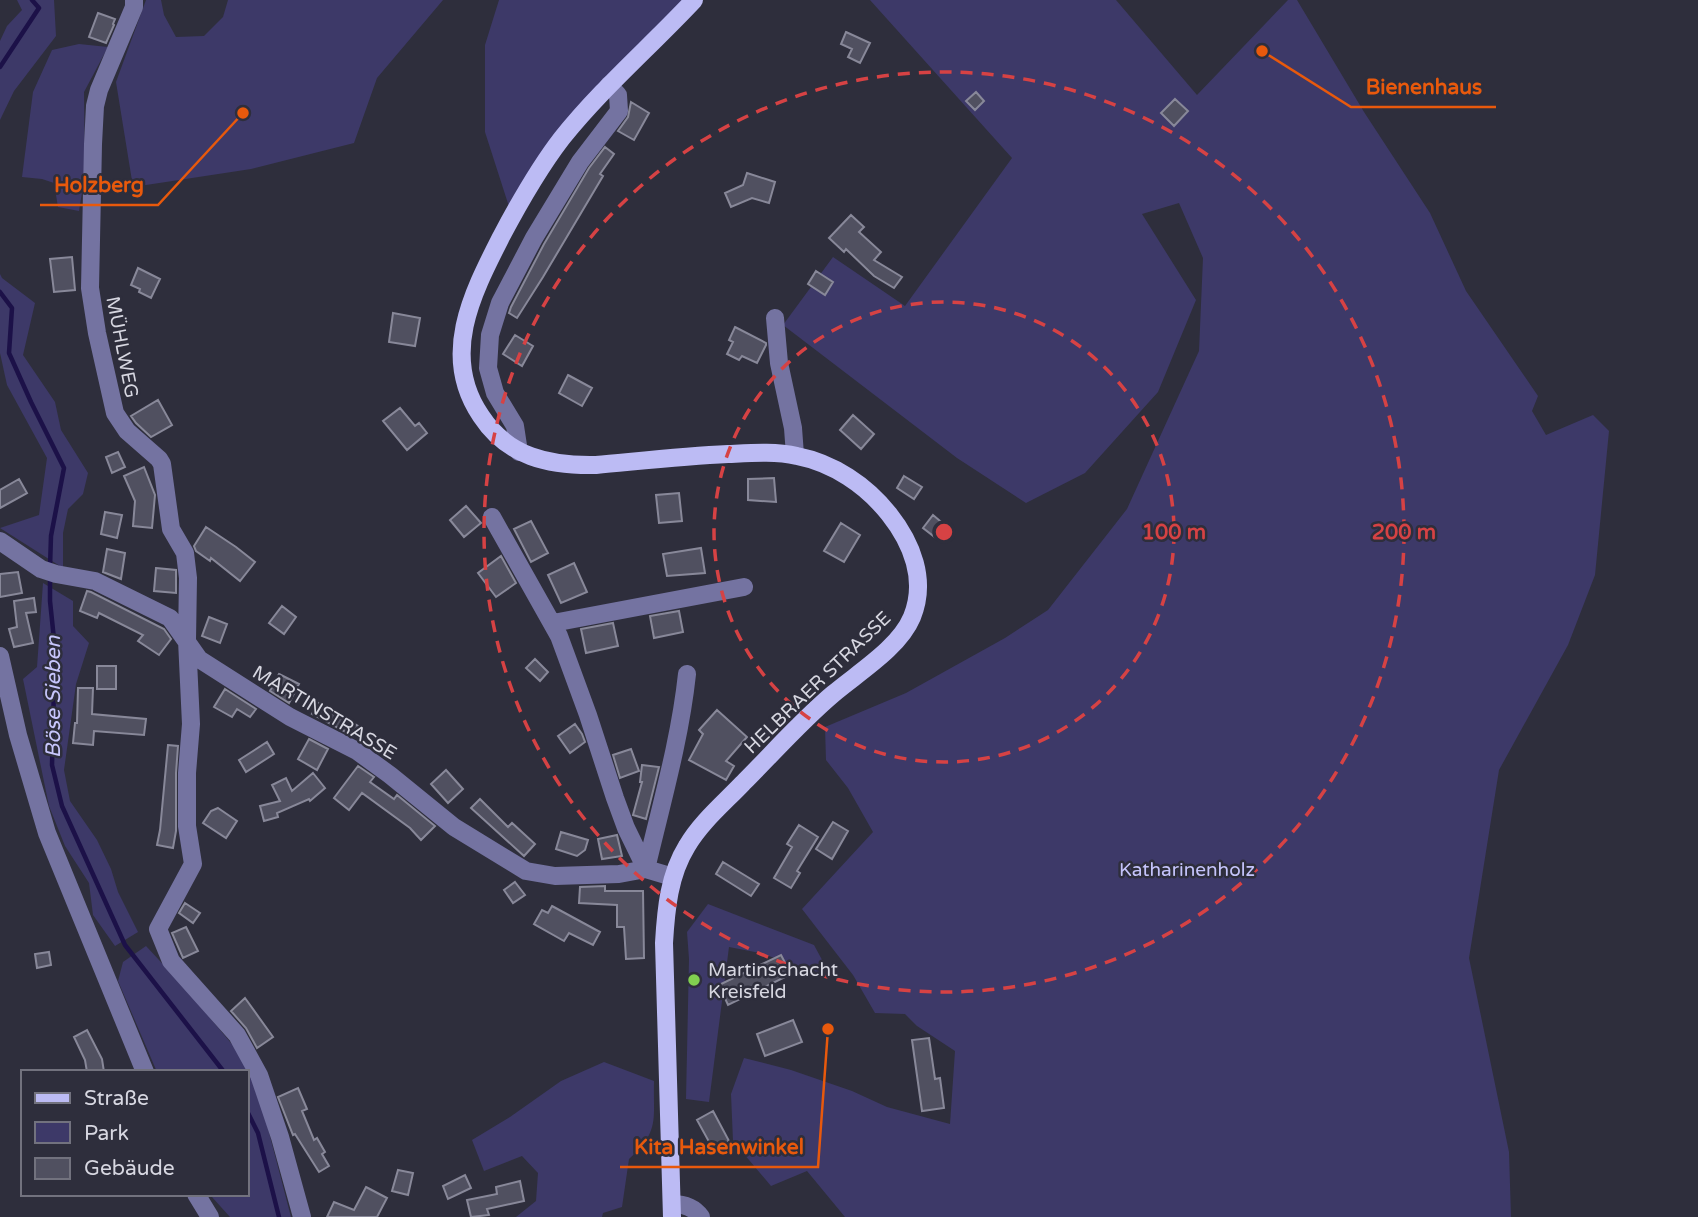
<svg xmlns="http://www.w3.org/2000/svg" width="1698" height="1217" viewBox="0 0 1698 1217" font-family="'Varela Round',sans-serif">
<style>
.green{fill:#3d3968}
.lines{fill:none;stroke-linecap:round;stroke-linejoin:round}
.stream{stroke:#1c1148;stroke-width:4.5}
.building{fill:#505060;stroke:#889;stroke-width:2}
.minor{stroke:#7473a1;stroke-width:18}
.major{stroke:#bcbbf4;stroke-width:18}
.ring{fill:none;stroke:#d64244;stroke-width:3.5;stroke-dasharray:12 9}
.poi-dot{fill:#81d050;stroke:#2e2e3c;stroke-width:2.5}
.labels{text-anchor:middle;stroke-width:5;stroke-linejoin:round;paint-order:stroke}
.street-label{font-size:19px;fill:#d7d7e1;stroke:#2e2e3c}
.park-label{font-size:19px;fill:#c5c4fb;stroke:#2e2e3c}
.poi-label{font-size:19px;fill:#d7d7e1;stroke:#2e2e3c;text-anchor:start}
.water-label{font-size:21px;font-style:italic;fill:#c7c6fc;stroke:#2e2e3c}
.centre{fill:#d64244;stroke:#2e2e3c;stroke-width:3.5}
.ring-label{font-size:21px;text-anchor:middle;font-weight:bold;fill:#d64244;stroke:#2e2e3c;stroke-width:5;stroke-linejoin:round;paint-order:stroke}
.leader{fill:none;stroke:#e8590c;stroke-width:2.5}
.callout-dot{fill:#e8590c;stroke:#2e2e3c;stroke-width:2.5}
.callout-label{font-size:21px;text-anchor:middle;font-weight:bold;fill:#e8590c;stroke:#2e2e3c;stroke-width:5;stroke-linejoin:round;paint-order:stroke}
</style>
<rect width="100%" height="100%" fill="#2e2e3c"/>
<!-- green -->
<path class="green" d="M 17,0 L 54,0 L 56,36 L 14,91 L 0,120 L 0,41 L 7,26 L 22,10 Z
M 146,0 L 161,0 L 164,15 L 176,37 L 204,36 L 223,17 L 228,0 L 443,0 L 377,78 L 354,143 L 251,169 L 133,187 L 116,82 Z
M 499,0 L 694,0 L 609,85 L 512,216 L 485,132 L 485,45 Z
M 870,0 L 1116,0 L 1197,95 L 1288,0 L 1297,0 L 1364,112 L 1430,213 L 1466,291 L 1538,396 L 1532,411 L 1546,435 L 1593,415 L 1609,431 L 1595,575 L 1568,645 L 1499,770 L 1469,958 L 1509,1152 L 1511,1217 L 845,1217 L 807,1171 L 771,1186 L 733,1141 L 731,1094 L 744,1058 L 791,1070 L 852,1091 L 887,1107 L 950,1124 L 955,1051 L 917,1026 L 905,1014 L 875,1013 L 853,975 L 802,909 L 873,832 L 848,788 L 826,760 L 825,727 L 906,693 L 1005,638 L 1048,610 L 1127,509 L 1199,351 L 1203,258 L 1179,203 L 1142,214 L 1196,300 L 1158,392 L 1085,473 L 1026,503 L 957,458 L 783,325 L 833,257 L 905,306 L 1012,158 Z
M 79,44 L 108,47 L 84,92 L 85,174 L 79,211 L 58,207 L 54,183 L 42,179 L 22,177 L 33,92 L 52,50 Z
M 0,274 L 2,278 L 35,303 L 23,355 L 55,402 L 61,430 L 88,473 L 83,494 L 68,509 L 63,533 L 63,568 L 0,528 L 39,515 L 47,458 L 7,385 L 0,353 Z
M 43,583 L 73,601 L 73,626 L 89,643 L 76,684 L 64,770 L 70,801 L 97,840 L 111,869 L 118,892 L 138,932 L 115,946 L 93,915 L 89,883 L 65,846 L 49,806 L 23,679 L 37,667 Z
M 708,904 L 814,945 L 827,969 L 820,973 L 760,953 L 729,947 L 709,1102 L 686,1099 L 689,959 L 687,932 Z
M 146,946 L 185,988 L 236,1049 L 259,1094 L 291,1217 L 230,1217 L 212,1197 L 211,1194 L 247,1194 L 247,1072 L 157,1072 L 118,981 L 123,962 Z
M 604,1062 L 654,1081 C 653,1120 660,1131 629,1159 L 622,1207 L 603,1213 L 602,1217 L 516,1217 L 536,1201 L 538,1173 L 522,1156 L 484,1171 L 472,1140 L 510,1117 L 561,1081 Z"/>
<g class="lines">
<!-- stream -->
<path class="stream" d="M 0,67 L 39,8 L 32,0
M 0,292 L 12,308 L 9,353 L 31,402 L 64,468 L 51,536 L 50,567
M 50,576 L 50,601 L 55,649 L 52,765 L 62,806 L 125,945 L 224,1072
M 247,1111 L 258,1133 L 279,1217"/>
</g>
<!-- building -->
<path class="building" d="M 98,13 L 115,19 L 113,24 L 114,25 L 106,43 L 89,37 Z
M 846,32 L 870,43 L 860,63 L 848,57 L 852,49 L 841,44 Z
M 976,92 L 984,101 L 975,110 L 966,101 Z
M 1175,99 L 1188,111 L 1174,126 L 1161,113 Z
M 631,102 L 649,113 L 634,140 L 618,131 L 628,117 Z
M 605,147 L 614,154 L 600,174 L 603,176 L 543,277 L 517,318 L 509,313 L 511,307 L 544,244 L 589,168 Z
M 747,173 L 775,182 L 769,203 L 752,198 L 731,207 L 725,193 L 743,185 Z
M 851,215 L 864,227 L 859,232 L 881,252 L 874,260 L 902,277 L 894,288 L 874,276 L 846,249 L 844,252 L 829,238 Z
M 72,257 L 75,290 L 54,292 L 50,259 Z
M 138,268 L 160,279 L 151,298 L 139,292 L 140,289 L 131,285 Z
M 816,271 L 833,282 L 825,295 L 808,284 Z
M 393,313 L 420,318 L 415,346 L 389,342 Z
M 735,327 L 766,343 L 766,345 L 757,363 L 742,356 L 739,360 L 727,354 L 733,342 L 729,340 Z
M 515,335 L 533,346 L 522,366 L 503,354 Z
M 568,375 L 592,388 L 582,406 L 559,393 Z
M 158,400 L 172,425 L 151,437 L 136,423 L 131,416 Z
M 400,408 L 415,426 L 419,423 L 427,433 L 407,450 L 383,421 Z
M 853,415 L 874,434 L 861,449 L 840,430 Z
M 118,452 L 125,467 L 112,473 L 106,457 Z
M 144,467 L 155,495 L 152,528 L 133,526 L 135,501 L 124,476 Z
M 904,476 L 922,487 L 914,499 L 897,488 Z
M 774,478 L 776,502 L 748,500 L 748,479 Z
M 19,479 L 27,493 L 0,508 L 0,490 Z
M 679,493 L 682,521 L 659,523 L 656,495 Z
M 466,506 L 481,523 L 464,537 L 450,520 Z
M 105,512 L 122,515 L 117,538 L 101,534 Z
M 933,515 L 946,526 L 936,538 L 923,528 Z
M 531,521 L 548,553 L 531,562 L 514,529 Z
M 841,523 L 860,535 L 844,562 L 824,551 Z
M 206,527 L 236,547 L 255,562 L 240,581 L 211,558 L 210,561 L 196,551 L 194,546 Z
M 701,548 L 705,573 L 667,576 L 663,554 Z
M 107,549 L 125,553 L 121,579 L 103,572 Z
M 501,556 L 516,583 L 496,597 L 478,573 Z
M 574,563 L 587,592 L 561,603 L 548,575 Z
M 156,568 L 176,570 L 176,593 L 154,591 Z
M 18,572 L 22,593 L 0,597 L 0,574 Z
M 87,591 L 91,592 L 164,629 L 171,639 L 159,655 L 138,641 L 143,635 L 99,613 L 97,618 L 80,611 Z
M 34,598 L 36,612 L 26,613 L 33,643 L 14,647 L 9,629 L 17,627 L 14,601 Z
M 282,606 L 296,617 L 284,634 L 269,623 Z
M 679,611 L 683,632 L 654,638 L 650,616 Z
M 209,617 L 227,624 L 220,643 L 202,636 Z
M 613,623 L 618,646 L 586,653 L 581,629 Z
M 535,659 L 548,672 L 540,681 L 526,668 Z
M 97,666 L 116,666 L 116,689 L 97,689 Z
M 279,674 L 299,684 L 289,703 L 270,691 Z
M 78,688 L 93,688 L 92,714 L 146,719 L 144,735 L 94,731 L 93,745 L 73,743 L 75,723 L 77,723 Z
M 225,689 L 256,709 L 250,717 L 237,709 L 232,717 L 214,707 Z
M 319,703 L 358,726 L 353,736 L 312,714 Z
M 717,710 L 747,737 L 726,761 L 734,766 L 726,780 L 689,760 L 703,734 L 699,730 Z
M 575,724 L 582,734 L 585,742 L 570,753 L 558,736 Z
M 309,739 L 328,749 L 317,770 L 298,759 Z
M 267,742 L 274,754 L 246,772 L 239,760 Z
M 168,745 L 178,746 L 176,773 L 176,831 L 173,848 L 157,845 L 160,830 Z
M 631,749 L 639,771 L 620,778 L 613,755 Z
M 642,765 L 659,767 L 646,819 L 633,815 L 642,782 L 640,782 Z
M 358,766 L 374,777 L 370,782 L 394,799 L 397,795 L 435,826 L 421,840 L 410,828 L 362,793 L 349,810 L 334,798 Z
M 446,770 L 463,789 L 448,803 L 431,784 Z
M 313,773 L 325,788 L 310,801 L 309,799 L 277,813 L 278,817 L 264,821 L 260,806 L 280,801 L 272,785 L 286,778 L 292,791 Z
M 480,799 L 508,827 L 512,823 L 535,844 L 524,856 L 471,808 Z
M 218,808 L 237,821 L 226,838 L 203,823 L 211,811 Z
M 833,822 L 848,831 L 832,859 L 816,849 Z
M 799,825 L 818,837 L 797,871 L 800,873 L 791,888 L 774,878 L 792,847 L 787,844 Z
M 561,832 L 588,840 L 585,850 L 577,856 L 556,849 Z
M 617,835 L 622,856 L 602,859 L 598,839 Z
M 723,862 L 759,884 L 751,896 L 716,874 Z
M 515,882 L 525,895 L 513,903 L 504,890 Z
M 605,886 L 605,891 L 643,891 L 644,958 L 626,959 L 624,927 L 617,927 L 617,905 L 579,903 L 580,887 Z
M 185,903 L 200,913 L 193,923 L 179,913 Z
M 552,906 L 600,932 L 593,945 L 569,933 L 564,941 L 534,924 L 542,910 L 548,913 Z
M 186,927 L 198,951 L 183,958 L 172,933 Z
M 49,952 L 51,965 L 37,968 L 35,954 Z
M 781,955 L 791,974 L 728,1005 L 719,985 Z
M 245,998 L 273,1037 L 257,1048 L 246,1028 L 231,1011 Z
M 793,1020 L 802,1042 L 765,1056 L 757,1034 Z
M 87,1030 L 102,1059 L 104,1072 L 87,1072 L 85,1060 L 74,1037 Z
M 929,1038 L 935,1079 L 940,1078 L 944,1108 L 922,1111 L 912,1040 Z
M 298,1088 L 307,1109 L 302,1111 L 314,1140 L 317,1138 L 325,1152 L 322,1154 L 329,1166 L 319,1172 L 295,1134 L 293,1135 L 278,1097 Z
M 713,1111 L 729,1141 L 713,1149 L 697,1120 Z
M 398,1170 L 413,1173 L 408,1195 L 392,1191 Z
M 465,1175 L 471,1188 L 448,1199 L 443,1186 Z
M 520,1181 L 524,1201 L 487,1209 L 489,1215 L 471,1217 L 467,1200 L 497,1194 L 496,1187 Z
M 366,1187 L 387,1198 L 377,1217 L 327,1217 L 334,1202 L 354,1210 Z"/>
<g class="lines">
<!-- minor -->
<path class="minor" d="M 134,0 L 134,7 L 99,90 L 95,106 L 93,144 L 90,288 L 97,333 L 115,413 L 127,431 L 159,459 L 162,464 L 171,529 L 185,553 L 188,578 L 187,640 L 191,724 L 187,773 L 187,826 L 193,864 L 158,929 L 171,961 L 237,1035 L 259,1075 L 280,1137 L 302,1217
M 775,318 L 779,363 L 793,428 L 795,455
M 519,452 L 515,426 L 495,393 L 488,368 L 490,335 L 500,303 L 534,238 L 580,162 L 619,111 L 618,95 L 609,85
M 492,517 L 559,636 L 588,715 L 615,798 L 626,828 L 646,869
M 0,541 L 41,569 L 56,574 L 95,581 L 170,618 L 199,659 L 290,717 L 357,751 L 390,775 L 454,827 L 526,871 L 555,876 L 619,874 L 646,869 L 673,877
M 553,623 L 744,587
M 0,656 L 18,735 L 47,833 L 145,1072
M 646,869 C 661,805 680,740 687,674
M 196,1194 L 210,1217
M 672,1204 C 684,1204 694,1207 701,1217"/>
<!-- major -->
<path class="major" d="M 672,1217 L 664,943 C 666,909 669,875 687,846 C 701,822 724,803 743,783 C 773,753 801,721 833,694 C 859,672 899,648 912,617 C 927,580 912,543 889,514 C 866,485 833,463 797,456 C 775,451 750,453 728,454 C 684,456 640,461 596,465 C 549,466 508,457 481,416 C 440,356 472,294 501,237 C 519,203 538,169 562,138 C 602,88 651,46 694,0"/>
</g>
<!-- distance rings -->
<g class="ring">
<circle cx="944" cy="532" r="230"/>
<circle cx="944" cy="532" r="460"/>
</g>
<!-- markers -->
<circle class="poi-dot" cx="694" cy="980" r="7"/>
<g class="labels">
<!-- street labels -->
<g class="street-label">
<text transform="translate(123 347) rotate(79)" y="7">MÜHLWEG</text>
<text transform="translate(817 682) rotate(-44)" y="7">HELBRAER STRASSE</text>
<text transform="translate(325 712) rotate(31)" y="7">MARTINSTRASSE</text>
</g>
<!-- park labels -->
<g class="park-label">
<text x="1187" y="876">Katharinenholz</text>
</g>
<!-- poi labels -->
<g class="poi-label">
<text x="708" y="976">Martinschacht<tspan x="708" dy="22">Kreisfeld</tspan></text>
</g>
<!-- water labels -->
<g class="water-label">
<text transform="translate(53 697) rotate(-90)" y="7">Böse Sieben</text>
</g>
</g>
<circle cx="944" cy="532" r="10" class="centre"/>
<g class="ring-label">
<text x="1174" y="539">100 m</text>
<text x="1404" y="539">200 m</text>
</g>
<!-- callouts -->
<path class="leader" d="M1262 51L1351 107H1496M243 113L158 205H40M828 1029L818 1167H620"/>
<g class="callout-dot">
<circle cx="1262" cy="51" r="7"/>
<circle cx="243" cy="113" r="7"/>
<circle cx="828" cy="1029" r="7"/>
</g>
<g class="callout-label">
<text x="1424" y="94">Bienenhaus</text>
<text x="99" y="192">Holzberg</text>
<text x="719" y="1154">Kita Hasenwinkel</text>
</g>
<!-- legend -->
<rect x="21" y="1070" width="228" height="126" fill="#2e2e3c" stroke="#72727e" stroke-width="2"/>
<rect x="35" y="1093" width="35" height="10" fill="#bcbbf4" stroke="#72727e" stroke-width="2"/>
<text x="84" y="1105" font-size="21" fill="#d7d7e1">Straße</text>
<rect x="35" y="1122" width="35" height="21" fill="#3d3968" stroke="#72727e" stroke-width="2"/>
<text x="84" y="1140" font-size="21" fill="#d7d7e1">Park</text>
<rect x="35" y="1158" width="35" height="21" fill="#505060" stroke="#72727e" stroke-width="2"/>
<text x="84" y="1175" font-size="21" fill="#d7d7e1">Gebäude</text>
</svg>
